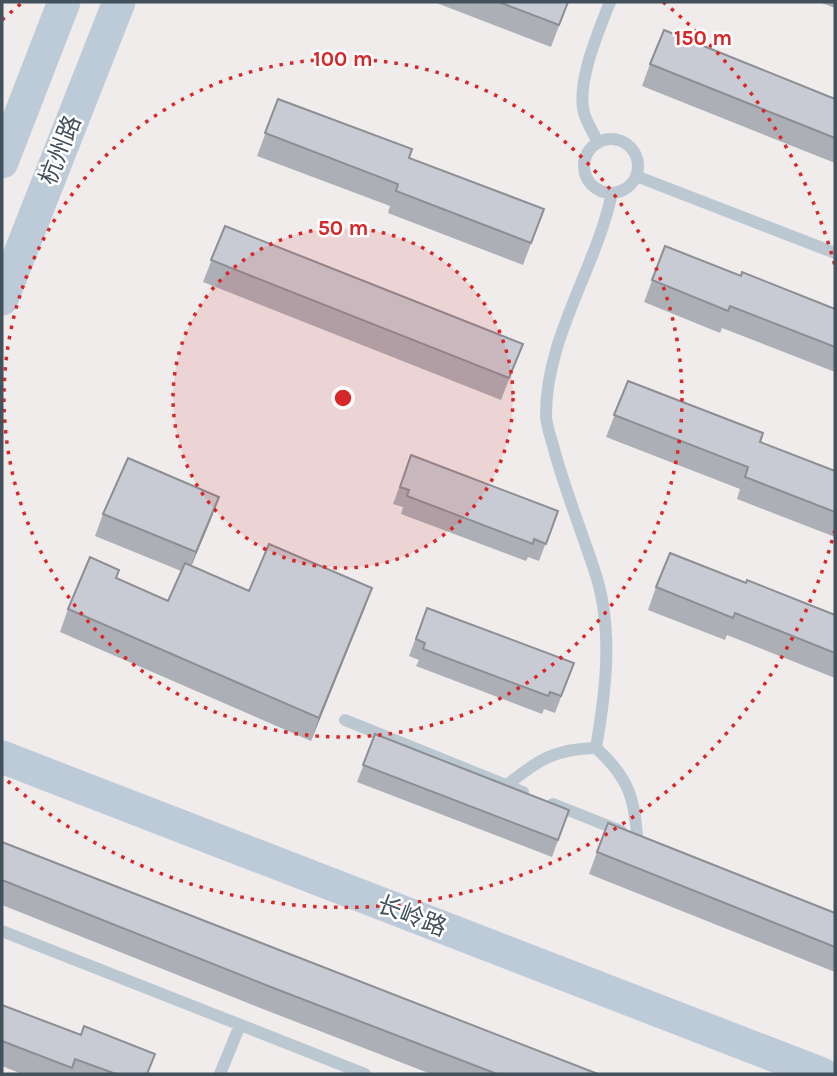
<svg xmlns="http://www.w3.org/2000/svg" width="837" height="1076" viewBox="0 0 837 1076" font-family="Karla,'Noto Sans SC',sans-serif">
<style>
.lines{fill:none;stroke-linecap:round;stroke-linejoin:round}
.lane{stroke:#bbc8d1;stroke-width:12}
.secondary{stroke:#bdcbd8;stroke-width:33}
.wall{fill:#acafb5}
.shaded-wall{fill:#8c8e94}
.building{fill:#c8cbd3;stroke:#8c8e94;stroke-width:2}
.ring{fill:none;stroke:#d62828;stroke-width:3.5;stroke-dasharray:3.5 7}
.labels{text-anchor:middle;stroke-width:5;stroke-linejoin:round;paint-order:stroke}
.street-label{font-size:24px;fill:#43515c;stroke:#fff}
.centre{fill:#d62828;stroke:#fff;stroke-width:3.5}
.ring-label{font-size:21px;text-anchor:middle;font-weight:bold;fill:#d62828;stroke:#fff;stroke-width:5;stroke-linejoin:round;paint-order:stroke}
</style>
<rect width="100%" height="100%" fill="#f0ecec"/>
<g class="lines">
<!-- lane -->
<path class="lane" d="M584 166a27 27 0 1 1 54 0a27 27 0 1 1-54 0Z
M 598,143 C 594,134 587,123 584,113 C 576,83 599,30 610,2
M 636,176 L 835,253
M 345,720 L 523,792
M 596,748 C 606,690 614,627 594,569 C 581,530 566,492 555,453 C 552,441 547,428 546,417 C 545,338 596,269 612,193
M 507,785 C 538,760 554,749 596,748 C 627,776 635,797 637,838
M 553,804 L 621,831
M 2,931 L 365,1074
M 220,1074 L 240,1025"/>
<!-- secondary -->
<path class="secondary" d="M 2,162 L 64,2
M 2,299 L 119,2
M 2,757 L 822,1074"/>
</g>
<!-- wall -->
<path class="wall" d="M 434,2 L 568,2 L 551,47 Z
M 819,2 L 835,2 L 835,8 Z
M 650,64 L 835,99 L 835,163 L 642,86 Z
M 278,99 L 409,158 L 544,209 L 523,265 L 388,213 L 390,206 L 257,156 Z
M 225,226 L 523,344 L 501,400 L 203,282 Z
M 665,246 L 741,276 L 835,309 L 835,372 L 722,328 L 720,333 L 644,302 Z
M 628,381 L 760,442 L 835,471 L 835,537 L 737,499 L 740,489 L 606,437 Z
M 411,455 L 558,511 L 539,561 L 528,557 L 526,561 L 401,514 L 403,507 L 393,504 Z
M 103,514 L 211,519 L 191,566 L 249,591 L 372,588 L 311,741 L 60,632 L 68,609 L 116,578 L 168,601 L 181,571 L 95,536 Z
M 746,583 L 835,615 L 835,678 L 727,635 L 725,640 L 648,610 L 656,587 Z
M 427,608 L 574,663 L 555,713 L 544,709 L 542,714 L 416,666 L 419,660 L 409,656 Z
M 375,734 L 569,810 L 552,857 L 357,782 Z
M 2,842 L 598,1074 L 431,1074 L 268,1011 L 2,905 Z
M 597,852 L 835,913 L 835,972 L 589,874 Z
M 2,1005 L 148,1074 L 22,1074 L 2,1066 Z"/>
<!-- shaded-wall -->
<path class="shaded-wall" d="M 219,497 L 211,519 L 188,574 L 196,552 Z
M 372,588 L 364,610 L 311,741 L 319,718 Z"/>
<!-- building -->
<path class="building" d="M 499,2 L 568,2 L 559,25 Z
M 664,30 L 835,99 L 835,138 L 650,64 Z
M 278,99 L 412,149 L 409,158 L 544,209 L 531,243 L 396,191 L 398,184 L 265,133 Z
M 225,226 L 523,344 L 509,378 L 211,260 Z
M 665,246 L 741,276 L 742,272 L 835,309 L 835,347 L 730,306 L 728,311 L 652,280 Z
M 628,381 L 763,433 L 760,442 L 835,471 L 835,512 L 745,477 L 748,467 L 614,415 Z
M 411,455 L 558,511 L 546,544 L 534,539 L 533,544 L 407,496 L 409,490 L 400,487 Z
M 128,458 L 219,497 L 196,552 L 103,514 Z
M 269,544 L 372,588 L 319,718 L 68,609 L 90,557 L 119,570 L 116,578 L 168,601 L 185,563 L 249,591 Z
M 670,553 L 746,583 L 747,580 L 835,615 L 835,653 L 735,613 L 733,618 L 656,587 Z
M 427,608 L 574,663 L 561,696 L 550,692 L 548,696 L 423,649 L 425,643 L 416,639 Z
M 375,734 L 569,810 L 558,840 L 363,765 Z
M 608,823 L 835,913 L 835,947 L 597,852 Z
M 2,842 L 598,1074 L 497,1074 L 276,989 L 2,880 Z
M 2,1005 L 81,1035 L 84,1026 L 155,1054 L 147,1074 L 116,1074 L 75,1059 L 72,1068 L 2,1041 Z"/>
<!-- distance rings -->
<circle cx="343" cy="398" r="170" fill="#d62828" fill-opacity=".12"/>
<g class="ring">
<circle cx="343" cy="398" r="170"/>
<circle cx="343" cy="398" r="339"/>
<path d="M835 530A509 509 0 0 1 2 776M2 20A509 509 0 0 1 23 2M663 2A509 509 0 0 1 835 266"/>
</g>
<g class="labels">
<!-- street labels -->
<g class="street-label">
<text transform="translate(60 150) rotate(-68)" y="8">杭州路</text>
<text transform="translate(412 916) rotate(21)" y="8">长岭路</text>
</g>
</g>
<circle cx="343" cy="398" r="10" class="centre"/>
<g class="ring-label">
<text x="703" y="45">150 m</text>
<text x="343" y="66">100 m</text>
<text x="343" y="235">50 m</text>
</g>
<!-- border -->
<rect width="837" height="1076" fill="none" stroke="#43515c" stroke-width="7"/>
</svg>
